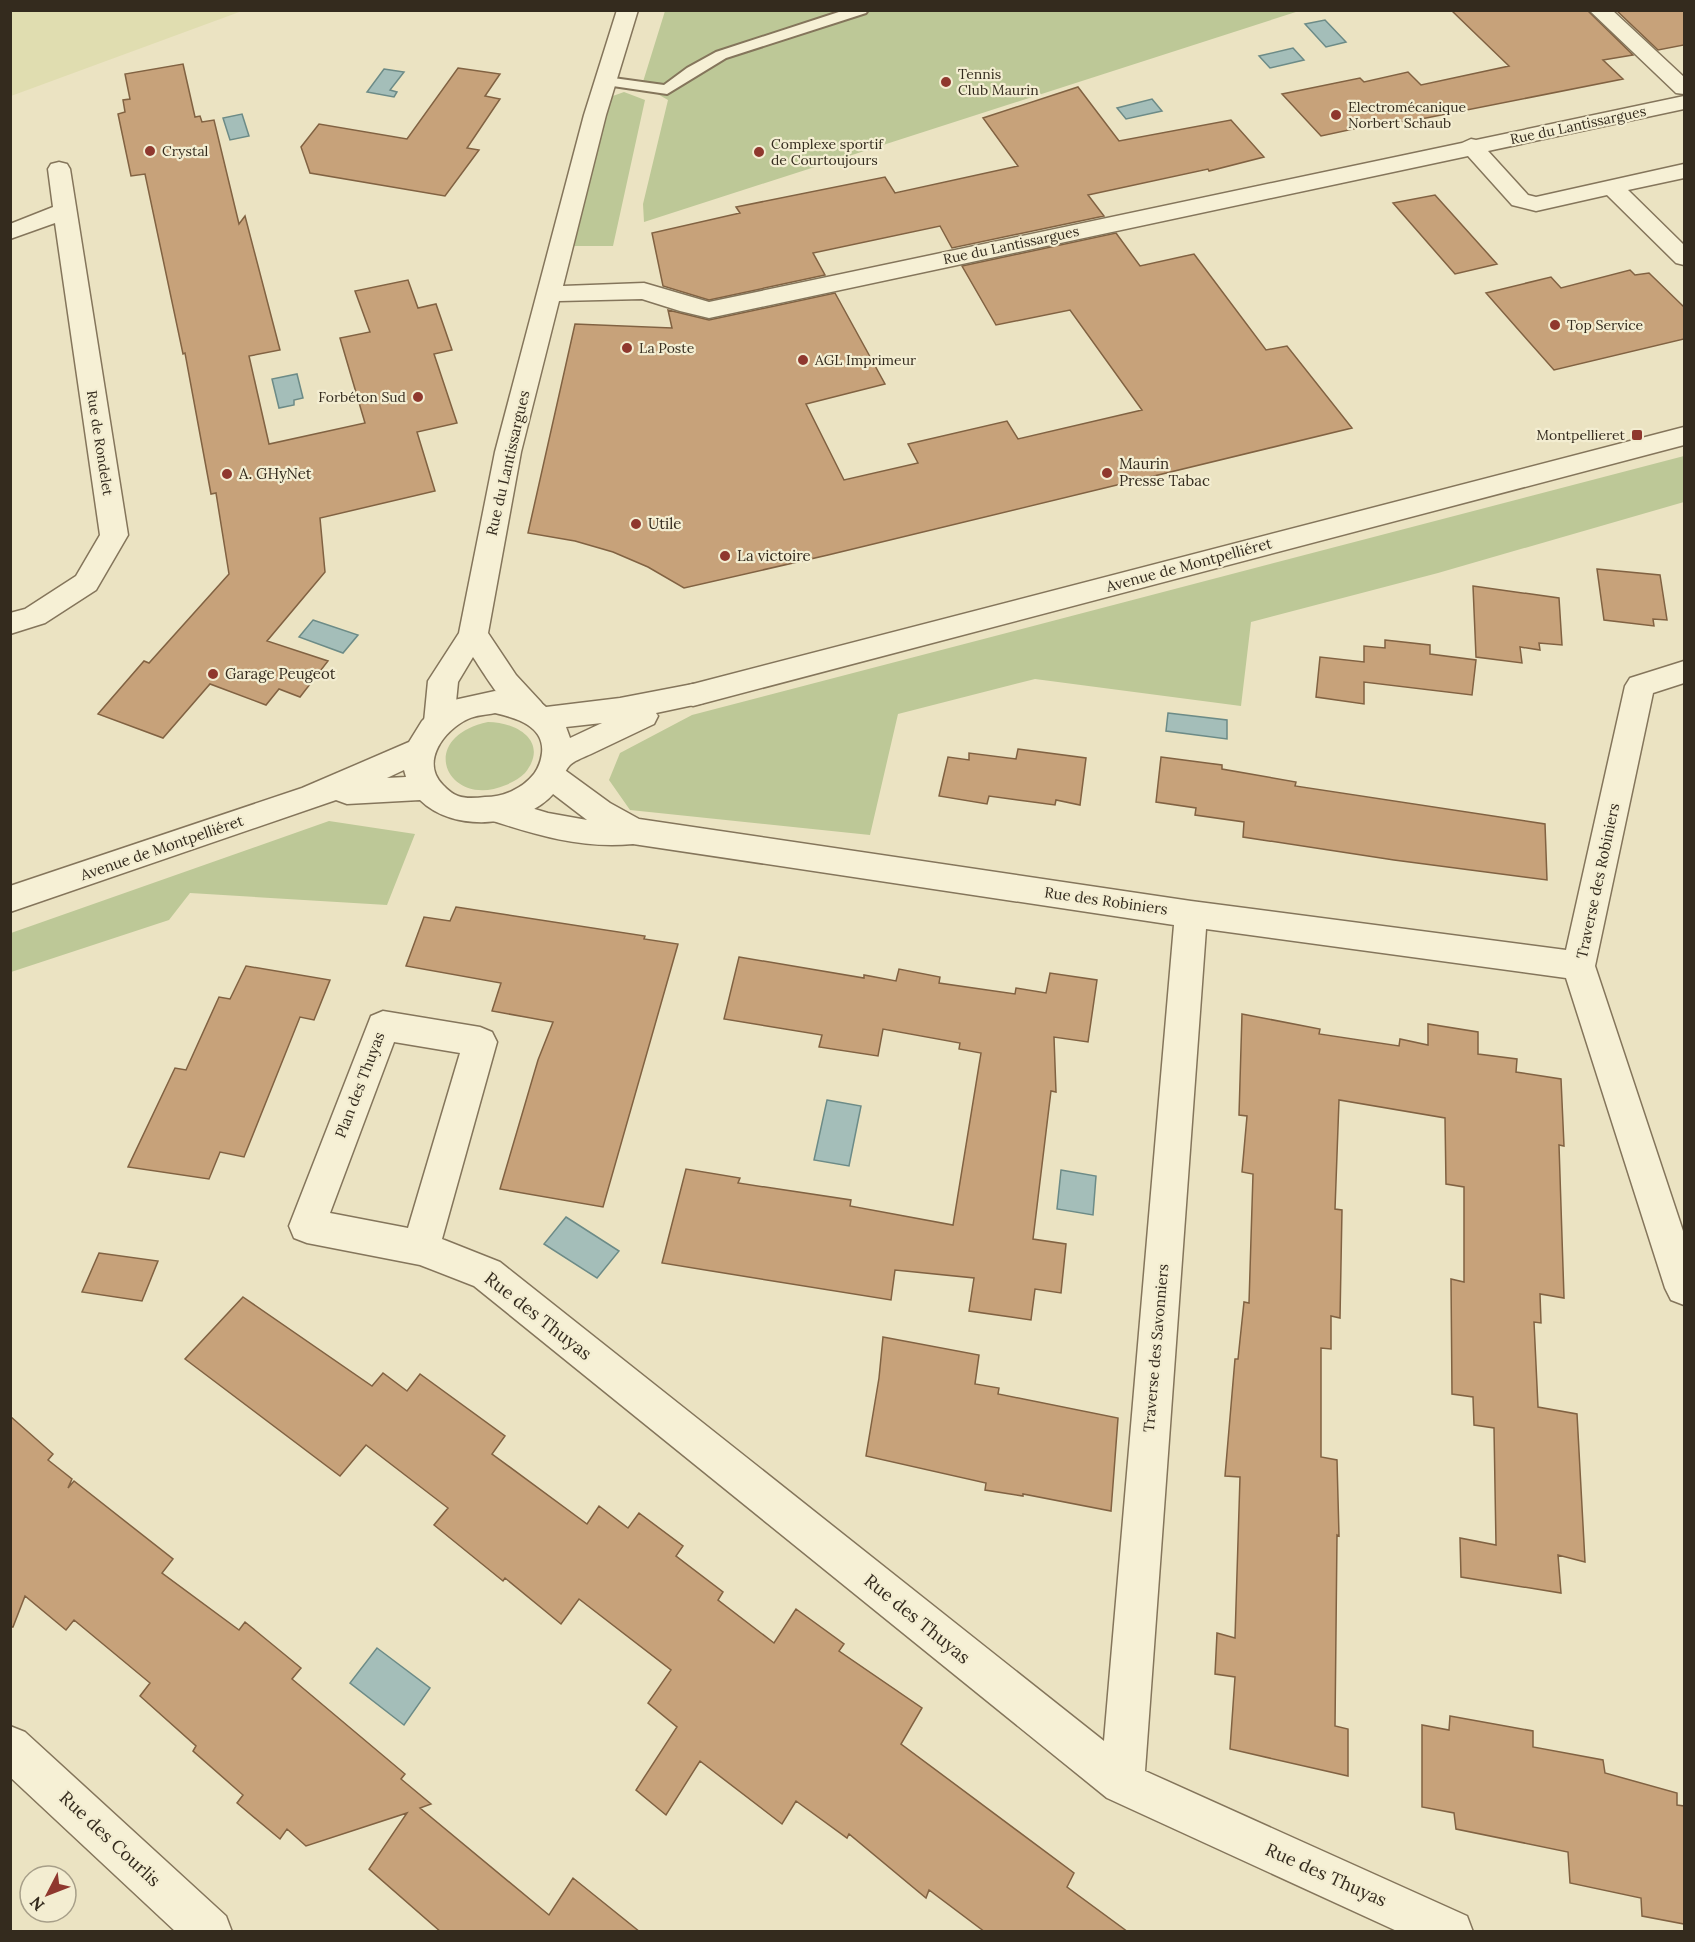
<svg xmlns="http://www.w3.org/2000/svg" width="1695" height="1942" viewBox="0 0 1695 1942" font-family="Lora,serif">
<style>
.farmland{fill:#e0ddb0}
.green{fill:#bdc897}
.water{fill:#a4beb9;stroke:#6c8b87;stroke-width:1.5}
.building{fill:#c7a27a;stroke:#816242;stroke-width:1.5}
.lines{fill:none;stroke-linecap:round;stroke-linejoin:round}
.service-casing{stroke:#84755b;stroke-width:4}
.minor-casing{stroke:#84755b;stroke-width:3}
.tertiary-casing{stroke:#84755b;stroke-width:3}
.service{fill:#f6f0d5;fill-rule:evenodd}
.minor{fill:#f6f0d5;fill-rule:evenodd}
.tertiary{fill:#f6f0d5;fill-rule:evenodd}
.poi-dot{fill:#8f382e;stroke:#f3edd1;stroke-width:2}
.labels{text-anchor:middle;stroke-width:4.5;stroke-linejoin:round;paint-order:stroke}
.far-poi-label{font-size:14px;fill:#342b1e;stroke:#f3edd1;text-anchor:start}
.far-street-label{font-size:14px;fill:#342b1e;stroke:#f3edd1}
.street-label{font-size:15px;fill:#342b1e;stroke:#f3edd1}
.poi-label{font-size:15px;fill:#342b1e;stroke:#f3edd1;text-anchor:start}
.near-street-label{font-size:18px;fill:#342b1e;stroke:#f3edd1}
</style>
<rect width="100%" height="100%" fill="#ebe3c2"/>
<!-- farmland -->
<path class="farmland" d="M 11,10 L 242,10 L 242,11 L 11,96 Z"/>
<!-- green -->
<path class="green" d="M 665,11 L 1299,11 L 644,222 L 643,204 L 668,100 L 642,85 Z
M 624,92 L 645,100 L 613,246 L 572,246 L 610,97 Z
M 1684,456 L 1684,502 L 1438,573 L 1251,622 L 1241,706 L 1035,679 L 898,714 L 870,835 L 630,810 L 609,780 L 620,753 L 692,715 Z
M 488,722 C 517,722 550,742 525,773 C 520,778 513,782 506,785 C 448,810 414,738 488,722 Z
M 329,821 L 415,834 L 387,905 L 190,893 L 169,920 L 11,972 L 11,933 Z"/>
<!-- water -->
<path class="water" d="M 1325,20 L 1346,42 L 1326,47 L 1305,24 Z
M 1293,48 L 1304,60 L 1270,68 L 1259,56 Z
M 384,69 L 404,72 L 390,90 L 397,92 L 394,97 L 367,92 Z
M 1152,99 L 1162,111 L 1126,119 L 1117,108 Z
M 242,114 L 249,136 L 230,140 L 223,118 Z
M 297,374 L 303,398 L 294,400 L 294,405 L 279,408 L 272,379 Z
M 313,620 L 358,635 L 343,653 L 299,637 Z
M 1168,713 L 1227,720 L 1227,739 L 1166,731 Z
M 827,1100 L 861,1106 L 849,1166 L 814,1160 Z
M 1061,1170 L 1096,1176 L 1093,1215 L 1057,1209 Z
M 566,1217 L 619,1251 L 597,1278 L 544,1244 Z
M 377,1648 L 430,1688 L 404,1725 L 350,1683 Z"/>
<!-- building -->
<path class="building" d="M 1451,10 L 1587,10 L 1633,55 L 1603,60 L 1623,79 L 1406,122 L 1395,120 L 1321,136 L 1282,94 L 1360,78 L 1364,82 L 1408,72 L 1421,85 L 1509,66 Z
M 1616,10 L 1684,10 L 1684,45 L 1658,50 Z
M 183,64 L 195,117 L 200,116 L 202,122 L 214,120 L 239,224 L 245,216 L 280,350 L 249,356 L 269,444 L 365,423 L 340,338 L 370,332 L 355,291 L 408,280 L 418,308 L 436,304 L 452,350 L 434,354 L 457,423 L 417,432 L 435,491 L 320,518 L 325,572 L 267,641 L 328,661 L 300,697 L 279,689 L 266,705 L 210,684 L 163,738 L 98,714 L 144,661 L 149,663 L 229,574 L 216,493 L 211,494 L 185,353 L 183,354 L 145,174 L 131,176 L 118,114 L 125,112 L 123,100 L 130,99 L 125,74 Z
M 458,68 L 500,74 L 485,96 L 500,99 L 467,148 L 479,150 L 445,196 L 310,173 L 301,147 L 319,124 L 407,139 Z
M 1078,87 L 1119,141 L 1231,120 L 1264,157 L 1209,171 L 1208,169 L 1088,195 L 1104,216 L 952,248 L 940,226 L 813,253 L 825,275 L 709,300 L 663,286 L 652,233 L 740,213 L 736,207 L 885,177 L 895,193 L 1018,166 L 983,118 Z
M 1435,195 L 1497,264 L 1455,274 L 1393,203 Z
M 1116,233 L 1140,266 L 1194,254 L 1266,350 L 1287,346 L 1352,428 L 828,555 L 684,588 L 648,567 L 613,552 L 575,541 L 528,533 L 575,324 L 672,328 L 668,310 L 709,320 L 835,293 L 885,384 L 806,404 L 844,480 L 918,463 L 908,444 L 1007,421 L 1018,439 L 1142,410 L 1070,310 L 996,325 L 962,266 Z
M 1630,270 L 1635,275 L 1649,273 L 1684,307 L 1684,339 L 1554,370 L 1486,293 L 1551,277 L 1561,288 Z
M 1597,569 L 1660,575 L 1667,620 L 1653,619 L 1654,626 L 1604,620 Z
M 1473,586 L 1559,598 L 1562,645 L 1539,643 L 1540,650 L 1520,647 L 1522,663 L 1476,657 Z
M 1385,640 L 1430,645 L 1430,654 L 1476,660 L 1472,695 L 1364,682 L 1364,704 L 1316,697 L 1320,657 L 1364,662 L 1364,646 L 1385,648 Z
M 1018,749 L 1086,758 L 1080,805 L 1056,800 L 1055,805 L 989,796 L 987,804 L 939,796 L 948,757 L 969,760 L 969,753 L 1016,759 Z
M 1161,757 L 1222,765 L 1222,769 L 1296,782 L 1295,786 L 1545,824 L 1547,880 L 1394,860 L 1243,837 L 1244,822 L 1195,815 L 1196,808 L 1156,802 Z
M 456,907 L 645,936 L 644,939 L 678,944 L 603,1207 L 500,1189 L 538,1060 L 553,1022 L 492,1011 L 501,983 L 406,966 L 424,917 L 450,921 Z
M 739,957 L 864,978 L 864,975 L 896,981 L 899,969 L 940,977 L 939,983 L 1015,994 L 1016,988 L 1046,993 L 1050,973 L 1097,980 L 1088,1042 L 1054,1037 L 1056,1092 L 1051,1091 L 1033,1239 L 1066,1244 L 1061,1293 L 1035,1289 L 1031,1320 L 969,1311 L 974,1278 L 895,1270 L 891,1300 L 662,1263 L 686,1169 L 740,1178 L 738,1183 L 851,1200 L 850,1206 L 953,1225 L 981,1053 L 959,1049 L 960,1043 L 883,1029 L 878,1056 L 819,1047 L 822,1035 L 724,1019 Z
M 246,966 L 330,980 L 314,1020 L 300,1017 L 244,1157 L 220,1152 L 209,1179 L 128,1167 L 175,1068 L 186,1070 L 219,997 L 230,999 Z
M 1242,1014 L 1320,1029 L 1319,1034 L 1399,1046 L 1400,1039 L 1428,1045 L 1428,1024 L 1478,1032 L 1478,1054 L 1517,1059 L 1516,1072 L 1561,1079 L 1564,1146 L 1559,1145 L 1564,1298 L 1540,1294 L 1541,1323 L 1534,1322 L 1538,1407 L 1577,1414 L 1585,1562 L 1558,1555 L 1561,1593 L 1461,1577 L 1460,1538 L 1496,1545 L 1494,1428 L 1474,1425 L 1473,1397 L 1452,1394 L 1451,1279 L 1464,1282 L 1464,1187 L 1446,1184 L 1445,1118 L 1339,1100 L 1335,1209 L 1342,1210 L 1340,1318 L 1331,1316 L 1331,1349 L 1321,1348 L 1321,1457 L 1337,1460 L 1339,1536 L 1337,1535 L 1335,1726 L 1348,1729 L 1348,1776 L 1230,1749 L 1235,1677 L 1215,1674 L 1217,1633 L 1235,1638 L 1240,1477 L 1225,1476 L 1235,1359 L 1238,1359 L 1244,1302 L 1249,1303 L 1253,1174 L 1242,1172 L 1247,1116 L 1239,1115 Z
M 99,1253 L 158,1261 L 142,1301 L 82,1292 Z
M 243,1297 L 372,1386 L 383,1373 L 407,1391 L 420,1374 L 505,1436 L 492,1454 L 587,1524 L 599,1506 L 628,1528 L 639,1513 L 683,1546 L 676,1556 L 723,1592 L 718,1600 L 774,1643 L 796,1609 L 844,1644 L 839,1651 L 922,1708 L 901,1744 L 1074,1873 L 1067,1887 L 1128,1932 L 985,1932 L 929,1890 L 926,1898 L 849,1834 L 847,1838 L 796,1801 L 782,1824 L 700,1761 L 666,1815 L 636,1790 L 677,1727 L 648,1703 L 671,1670 L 579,1599 L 561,1624 L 505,1578 L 503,1581 L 434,1525 L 448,1508 L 366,1445 L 340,1476 L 185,1359 Z
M 883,1337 L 979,1355 L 975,1384 L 999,1388 L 998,1394 L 1118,1418 L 1111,1511 L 1023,1494 L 1023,1496 L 985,1490 L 986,1483 L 866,1456 L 879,1378 Z
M 10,1416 L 53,1454 L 48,1460 L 72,1479 L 68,1488 L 74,1481 L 173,1559 L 162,1573 L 239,1630 L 245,1622 L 301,1668 L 292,1679 L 405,1774 L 401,1779 L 431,1804 L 420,1808 L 549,1915 L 573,1878 L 640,1932 L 441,1932 L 369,1869 L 407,1813 L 306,1846 L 287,1829 L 280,1839 L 237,1803 L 243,1795 L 193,1751 L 196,1746 L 140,1696 L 150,1683 L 74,1620 L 66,1630 L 25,1596 L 13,1627 L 10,1627 Z
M 1450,1716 L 1533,1731 L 1533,1747 L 1603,1760 L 1605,1773 L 1677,1793 L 1677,1805 L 1684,1806 L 1684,1924 L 1642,1916 L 1641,1898 L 1570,1883 L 1568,1852 L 1456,1829 L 1454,1813 L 1422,1807 L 1422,1725 L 1449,1730 Z"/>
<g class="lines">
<defs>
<path id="service" d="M 845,10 L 868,10 L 866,13 L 726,58 L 667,94 L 606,85 L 599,81 L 606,77 L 664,85 L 687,68 L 716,52 Z"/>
<path id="minor" d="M 617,10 L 638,10 L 606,115 L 563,286 L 644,283 L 709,302 L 1462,143 L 1471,139 L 1476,140 L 1684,96 L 1684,109 L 1488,151 L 1528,195 L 1536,197 L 1684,164 L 1684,178 L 1628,190 L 1684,245 L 1684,265 L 1676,263 L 1607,195 L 1536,211 L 1512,205 L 1468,156 L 709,318 L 680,311 L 642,299 L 559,301 L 521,452 L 488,633 L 516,675 L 541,702 L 546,710 L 541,718 C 535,720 530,722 523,719 C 507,712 483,672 473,657 L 458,682 L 454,722 L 450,730 L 439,733 L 428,730 L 424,722 L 428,681 L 459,633 L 495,452 L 584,115 Z
M 1589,10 L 1612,10 L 1684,77 L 1684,94 L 1676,93 Z
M 59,162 L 67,164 L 70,169 L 128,535 L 96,590 L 45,623 L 10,634 L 10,613 L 25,609 L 76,576 L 100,535 L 55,223 L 10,239 L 10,224 L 53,207 L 48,169 L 51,164 Z
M 1684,427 L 1684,445 L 693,706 L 683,703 L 678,695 L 683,687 L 693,684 Z
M 1684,661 L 1684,683 L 1653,693 L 1595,966 L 1684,1234 L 1684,1305 L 1671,1300 L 1665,1288 L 1566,978 L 1206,929 L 1145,1771 L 1467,1916 L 1473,1932 L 1399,1932 L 1107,1798 L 474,1286 L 420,1265 L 307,1243 L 294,1238 L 289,1226 L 371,1016 L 383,1011 L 480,1027 L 492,1032 L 497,1042 L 442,1239 L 500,1262 L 1104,1741 L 1174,925 L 633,844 C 581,849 536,835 487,819 L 483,810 L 487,801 L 498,798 L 548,813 L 587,820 L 540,784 L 536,776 L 540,768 L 551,764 L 562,768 L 610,803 L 639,819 L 1191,901 L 1566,950 L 1625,686 L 1630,678 ZM 394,1042 L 460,1053 L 408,1228 L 330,1213 Z
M 10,1726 L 25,1732 L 226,1916 L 232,1932 L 176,1932 L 10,1777 Z"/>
<path id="tertiary" d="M 693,684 L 703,687 L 708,695 L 703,703 L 656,713 L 658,716 L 654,724 C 633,734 612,744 591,754 C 585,757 575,760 570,765 C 563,772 561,785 554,793 C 524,828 453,833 420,800 L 347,804 L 336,800 L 10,912 L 10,886 L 302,788 L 409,742 L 422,721 L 432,711 L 454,700 L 495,691 L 540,702 L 546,707 L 620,698 ZM 495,713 C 516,718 545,726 542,753 C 541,761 539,767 534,774 C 522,789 503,797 485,797 C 476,798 466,799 458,796 C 452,794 447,789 443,785 C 420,762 444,730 468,719 C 476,715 486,715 495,713 ZM 602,723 L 570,738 L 566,727 ZM 404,770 L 406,777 L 387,778 Z"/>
</defs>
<!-- service casing -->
<use href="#service" class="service-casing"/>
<!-- minor casing -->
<use href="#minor" class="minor-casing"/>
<!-- tertiary casing -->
<use href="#tertiary" class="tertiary-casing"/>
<!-- service -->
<use href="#service" class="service"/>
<!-- minor -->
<use href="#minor" class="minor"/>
<!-- tertiary -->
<use href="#tertiary" class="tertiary"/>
</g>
<!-- markers -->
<g class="poi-dot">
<circle cx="946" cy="82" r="6"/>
<circle cx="1336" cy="115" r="6"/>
<circle cx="150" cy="151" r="6"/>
<circle cx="759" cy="152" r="6"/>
<circle cx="1555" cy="325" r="6"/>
<circle cx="627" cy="348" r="6"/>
<circle cx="803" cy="360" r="6"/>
<circle cx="418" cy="397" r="6"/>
<rect x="1631" y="429" width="12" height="12" rx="3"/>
<circle cx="1107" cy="473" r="6"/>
<circle cx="227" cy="474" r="6"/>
<circle cx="636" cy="524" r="6"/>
<circle cx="725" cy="556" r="6"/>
<circle cx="213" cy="674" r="6"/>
</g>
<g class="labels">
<!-- far-poi labels -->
<g class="far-poi-label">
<text x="958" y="79">Tennis<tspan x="958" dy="16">Club Maurin</tspan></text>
<text x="1348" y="112">Electromécanique<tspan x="1348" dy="16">Norbert Schaub</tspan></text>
<text x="771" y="149">Complexe sportif<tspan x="771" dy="16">de Courtoujours</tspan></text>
<text x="162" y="156">Crystal</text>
<text x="1567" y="330">Top Service</text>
<text x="639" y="353">La Poste</text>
<text x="815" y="365">AGL Imprimeur</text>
<text x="406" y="402" text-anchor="end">Forbéton Sud</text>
<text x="1625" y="440" text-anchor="end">Montpellieret</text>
</g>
<!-- far-street labels -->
<g class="far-street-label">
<text transform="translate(1578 125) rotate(-12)" y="5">Rue du Lantissargues</text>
<text transform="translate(1011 245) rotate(-12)" y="5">Rue du Lantissargues</text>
<text transform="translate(100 443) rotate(81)" y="5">Rue de Rondelet</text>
</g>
<!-- street labels -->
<g class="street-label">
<text transform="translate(508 463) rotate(-77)" y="5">Rue du Lantissargues</text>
<text transform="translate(1189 565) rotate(-15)" y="5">Avenue de Montpelliéret</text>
<text transform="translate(162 848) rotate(-19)" y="5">Avenue de Montpelliéret</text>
<text transform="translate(1598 881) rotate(-78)" y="5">Traverse des Robiniers</text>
<text transform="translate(1106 901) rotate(8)" y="5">Rue des Robiniers</text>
<text transform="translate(360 1085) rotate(-69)" y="5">Plan des Thuyas</text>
<text transform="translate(1156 1348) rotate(-85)" y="5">Traverse des Savonniers</text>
</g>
<!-- poi labels -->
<g class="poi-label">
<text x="1119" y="469">Maurin<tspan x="1119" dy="17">Presse Tabac</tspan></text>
<text x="239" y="479">A. GHyNet</text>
<text x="648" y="529">Utile</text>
<text x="737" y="561">La victoire</text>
<text x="225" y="679">Garage Peugeot</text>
</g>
<!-- near-street labels -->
<g class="near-street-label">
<text transform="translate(538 1316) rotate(38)" y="6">Rue des Thuyas</text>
<text transform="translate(917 1619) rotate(39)" y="6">Rue des Thuyas</text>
<text transform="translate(110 1839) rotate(43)" y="6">Rue des Courlis</text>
<text transform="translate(1326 1875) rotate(24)" y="6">Rue des Thuyas</text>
</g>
</g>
<!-- border -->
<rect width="1695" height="1942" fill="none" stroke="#342b1e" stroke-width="24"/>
<!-- north arrow -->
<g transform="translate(48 1894) rotate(228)"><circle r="28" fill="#f3edd1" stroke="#a79f89" stroke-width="1.5"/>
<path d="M0-4.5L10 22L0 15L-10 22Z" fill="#8f382e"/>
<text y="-9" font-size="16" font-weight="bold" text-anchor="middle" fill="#342b1e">N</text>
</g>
</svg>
